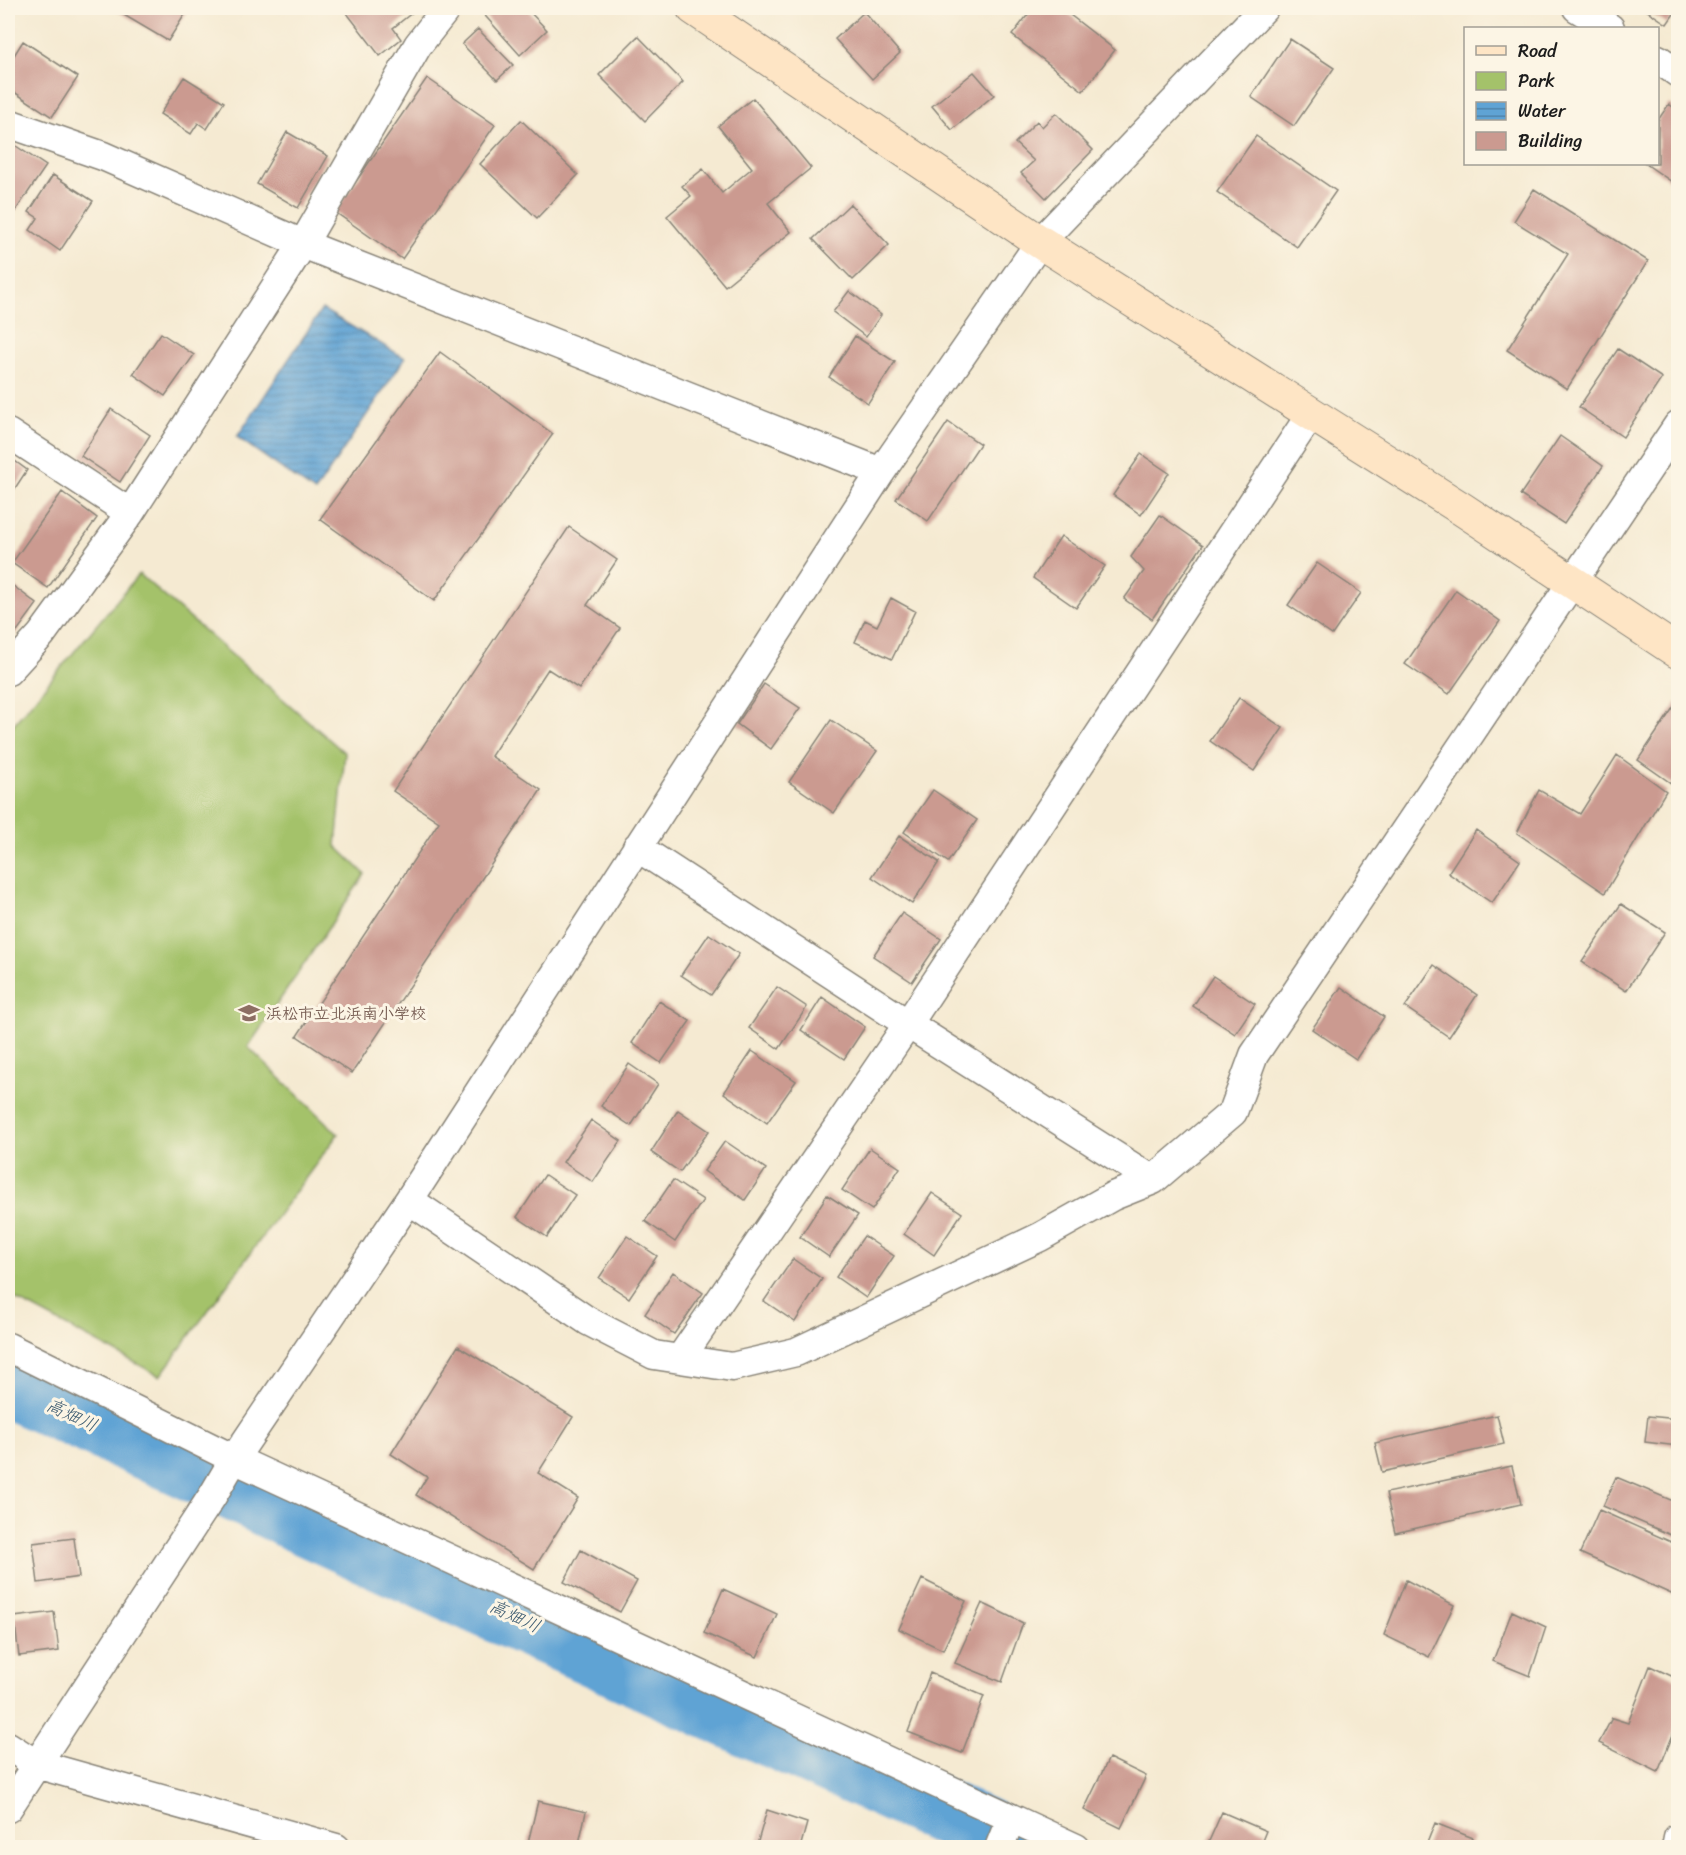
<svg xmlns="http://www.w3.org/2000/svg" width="1686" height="1855" viewBox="0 0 1686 1855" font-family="Sriracha,'Klee One',sans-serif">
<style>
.green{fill:#a4c26a;stroke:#606f43;stroke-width:1.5}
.water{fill:url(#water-rules);stroke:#3e6078;stroke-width:1.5}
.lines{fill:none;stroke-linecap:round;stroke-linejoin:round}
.river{stroke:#5fa3d4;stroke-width:66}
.building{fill:#cb9a90}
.street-casing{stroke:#888377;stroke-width:31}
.secondary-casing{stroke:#888377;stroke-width:35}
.street{stroke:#fff;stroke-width:28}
.secondary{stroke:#fee5c5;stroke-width:33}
.labels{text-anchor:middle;stroke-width:6;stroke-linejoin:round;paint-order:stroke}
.education-label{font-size:16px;font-weight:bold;fill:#785e54;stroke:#fcf5e5;text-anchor:start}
.water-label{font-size:18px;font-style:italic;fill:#3a596f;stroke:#fcf5e5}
</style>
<defs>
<pattern id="water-rules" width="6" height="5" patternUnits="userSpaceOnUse" patternTransform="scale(1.5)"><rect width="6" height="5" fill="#5fa3d4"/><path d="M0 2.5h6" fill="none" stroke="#4e84ab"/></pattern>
</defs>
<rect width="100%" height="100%" fill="#fcf5e5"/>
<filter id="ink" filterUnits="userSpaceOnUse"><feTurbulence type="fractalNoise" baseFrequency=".0167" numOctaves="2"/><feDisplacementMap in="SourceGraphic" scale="12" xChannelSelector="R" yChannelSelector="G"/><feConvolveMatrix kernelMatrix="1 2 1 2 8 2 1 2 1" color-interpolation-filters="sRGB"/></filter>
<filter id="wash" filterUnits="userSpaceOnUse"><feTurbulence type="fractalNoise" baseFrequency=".008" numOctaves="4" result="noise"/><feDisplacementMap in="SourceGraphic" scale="24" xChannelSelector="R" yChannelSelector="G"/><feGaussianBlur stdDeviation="1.35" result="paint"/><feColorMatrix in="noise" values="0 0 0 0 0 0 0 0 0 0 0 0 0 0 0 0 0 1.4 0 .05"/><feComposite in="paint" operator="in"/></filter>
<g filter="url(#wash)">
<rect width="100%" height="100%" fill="#f5ead2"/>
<!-- green -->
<path class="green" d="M 139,574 L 345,753 L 336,846 L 365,874 L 248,1047 L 338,1134 L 160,1376 L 8,1295 L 8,731 Z"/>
<!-- water -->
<path class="water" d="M 322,309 L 405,358 L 315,492 L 237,437 Z"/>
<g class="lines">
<!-- river -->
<path class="river" d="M 8,1385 L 192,1468 L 299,1520 L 1022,1848"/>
</g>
<g id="blocks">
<!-- building -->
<path class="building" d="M 112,8 L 189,8 L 168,41 Z
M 343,8 L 409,8 L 413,12 L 393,28 L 401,39 L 380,56 Z
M 480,8 L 526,8 L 547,30 L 520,55 L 479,9 Z
M 1033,8 L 1061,8 L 1115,50 L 1083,91 L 1012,35 Z
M 1643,8 L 1678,8 L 1667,24 Z
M 864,12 L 900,53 L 872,79 L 835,39 Z
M 478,29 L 513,65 L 497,80 L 462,44 Z
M 638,36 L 683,82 L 645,121 L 599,75 Z
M 1290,39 L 1334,68 L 1294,126 L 1251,97 Z
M 23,41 L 78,77 L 52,117 L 8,88 L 8,65 Z
M 974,72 L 994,95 L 952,130 L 932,106 Z
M 184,77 L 224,102 L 207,129 L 198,123 L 191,134 L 160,114 Z
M 427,78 L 495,125 L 402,259 L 335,212 Z
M 753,98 L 811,168 L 768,203 L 791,232 L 725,286 L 667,216 L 691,196 L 682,186 L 703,169 L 722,193 L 752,168 L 718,126 Z
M 1669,104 L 1678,111 L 1678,186 L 1646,164 L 1658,164 L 1658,120 Z
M 1056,113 L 1093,150 L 1046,198 L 1021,173 L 1034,161 L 1015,143 L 1037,121 L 1042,127 Z
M 521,120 L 578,175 L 537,218 L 480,164 Z
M 287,132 L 328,156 L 298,208 L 257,184 Z
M 1256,136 L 1336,191 L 1297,247 L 1217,192 Z
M 10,142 L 46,166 L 8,222 L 8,146 Z
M 53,175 L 93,201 L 60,251 L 30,230 L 38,218 L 29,212 Z
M 1534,189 L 1648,261 L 1567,389 L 1507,350 L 1568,254 L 1514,221 Z
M 850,204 L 889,245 L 853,280 L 813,239 Z
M 849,291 L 881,315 L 866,337 L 833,312 Z
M 161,333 L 194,355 L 165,396 L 133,374 Z
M 855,336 L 895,362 L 868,403 L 829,377 Z
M 1618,349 L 1662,378 L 1623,437 L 1579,407 Z
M 440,352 L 553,434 L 434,601 L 320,519 Z
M 111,409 L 150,435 L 120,482 L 81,456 Z
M 948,422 L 980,444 L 928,521 L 896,499 Z
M 1560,436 L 1603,466 L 1564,524 L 1520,495 Z
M 1141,454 L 1169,473 L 1141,515 L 1113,495 Z
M 8,456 L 27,470 L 8,499 Z
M 62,492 L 97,518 L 48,588 L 12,563 Z
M 1160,515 L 1203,545 L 1152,619 L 1124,599 L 1144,571 L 1131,557 Z
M 569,527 L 617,560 L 587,605 L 620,628 L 579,689 L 548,669 L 491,756 L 541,790 L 352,1073 L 297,1036 L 439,822 L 393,791 Z
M 1061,536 L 1105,566 L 1076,608 L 1033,578 Z
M 1317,563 L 1361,593 L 1332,635 L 1288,605 Z
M 8,582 L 37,604 L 12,638 L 8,635 Z
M 1456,590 L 1500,621 L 1449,694 L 1405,664 Z
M 891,598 L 915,611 L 892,659 L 855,642 L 865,620 L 877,626 Z
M 764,684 L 800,708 L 771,749 L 737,724 Z
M 1239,698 L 1283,728 L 1254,771 L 1210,741 Z
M 1677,702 L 1678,703 L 1678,788 L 1638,760 Z
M 831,720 L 877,751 L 834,813 L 789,782 Z
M 1617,755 L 1666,791 L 1605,893 L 1517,833 L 1539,790 L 1580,814 Z
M 933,790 L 977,820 L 948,862 L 904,832 Z
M 1476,830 L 1520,861 L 1492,903 L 1448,873 Z
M 899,836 L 939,862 L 912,904 L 872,877 Z
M 1621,904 L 1665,932 L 1626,991 L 1582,962 Z
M 902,913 L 941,939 L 912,982 L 873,956 Z
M 709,934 L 739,954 L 711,995 L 681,975 Z
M 1434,965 L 1477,995 L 1449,1037 L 1405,1007 Z
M 1213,976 L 1255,1004 L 1235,1034 L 1193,1006 Z
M 777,987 L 807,1007 L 779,1049 L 749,1028 Z
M 1341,987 L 1384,1017 L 1356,1059 L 1312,1029 Z
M 822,997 L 865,1027 L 844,1059 L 801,1030 Z
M 659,1001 L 690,1021 L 661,1063 L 632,1043 Z
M 752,1051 L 796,1081 L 767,1123 L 724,1093 Z
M 629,1064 L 658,1084 L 631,1126 L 601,1106 Z
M 678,1110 L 709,1131 L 680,1172 L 651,1152 Z
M 591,1120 L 621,1141 L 593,1182 L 563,1162 Z
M 725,1141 L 766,1169 L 745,1200 L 704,1171 Z
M 870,1148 L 900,1168 L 872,1210 L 842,1190 Z
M 545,1175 L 575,1195 L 547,1237 L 517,1217 Z
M 673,1180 L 703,1200 L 675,1242 L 645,1221 Z
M 932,1193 L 962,1213 L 934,1255 L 904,1234 Z
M 827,1195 L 858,1215 L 829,1257 L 800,1237 Z
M 627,1236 L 657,1256 L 629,1298 L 599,1278 Z
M 864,1236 L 894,1256 L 866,1298 L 836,1277 Z
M 793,1259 L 822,1279 L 795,1322 L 764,1301 Z
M 673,1272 L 703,1293 L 674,1334 L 645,1314 Z
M 458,1346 L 573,1417 L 538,1473 L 578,1498 L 534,1569 L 416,1495 L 427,1477 L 391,1454 Z
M 1497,1415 L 1504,1444 L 1382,1472 L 1375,1443 Z
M 1648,1416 L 1678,1419 L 1678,1446 L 1645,1442 Z
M 1512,1466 L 1521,1504 L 1395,1533 L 1386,1493 Z
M 1616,1477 L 1678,1503 L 1678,1538 L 1603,1506 Z
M 1599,1510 L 1678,1545 L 1678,1597 L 1580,1553 Z
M 74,1538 L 79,1577 L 38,1583 L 33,1543 Z
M 581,1550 L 637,1581 L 620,1612 L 564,1582 Z
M 922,1579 L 966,1601 L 943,1650 L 899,1629 Z
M 1406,1580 L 1454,1605 L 1429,1657 L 1384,1635 Z
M 723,1589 L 777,1614 L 757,1657 L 704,1633 Z
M 982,1603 L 1023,1623 L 1002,1682 L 955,1663 Z
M 1512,1611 L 1546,1627 L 1530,1676 L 1493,1661 Z
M 54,1612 L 59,1651 L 19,1656 L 14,1617 Z
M 1650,1666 L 1678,1679 L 1678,1722 L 1658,1772 L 1599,1743 L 1612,1718 L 1628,1723 Z
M 930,1673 L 984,1696 L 962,1753 L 908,1732 Z
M 1109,1758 L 1146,1776 L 1121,1828 L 1084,1810 Z
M 538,1801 L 586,1812 L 578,1848 L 527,1847 Z
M 767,1810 L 807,1823 L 800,1848 L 756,1848 Z
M 1222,1812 L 1266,1831 L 1259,1848 L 1206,1848 Z
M 1435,1823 L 1473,1838 L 1469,1848 L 1425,1848 Z"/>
</g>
</g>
<g filter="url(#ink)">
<use href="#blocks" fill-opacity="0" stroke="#888377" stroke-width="1.5"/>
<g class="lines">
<defs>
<path id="street" d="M 1577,8 L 1610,28
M 1658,59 L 1678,73
M 8,123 L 103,156 L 303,244 L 881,472
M 8,433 L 130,513
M 8,671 L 41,635 L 130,513 L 303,244 L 418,45 L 447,8
M 637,847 L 908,1024 L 1153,1180
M 409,1200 L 588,1321 L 654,1355 L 732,1367 L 796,1352 L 1040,1237 L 1113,1196 L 1153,1180 L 1233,1112 L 1254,1055 L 1678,425
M 8,1347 L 234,1459 L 1076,1848
M 680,1359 L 908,1024 L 1311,414
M 8,1746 L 36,1764 L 336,1848
M 8,1808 L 213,1495 L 234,1459 L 409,1200 L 881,472 L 1040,242 L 1264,8
M 999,1848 L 1011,1818
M 1676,1848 L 1678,1838"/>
<path id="secondary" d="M 693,8 L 1040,242 L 1462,509 L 1678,652"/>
</defs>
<!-- street casing -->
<use href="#street" class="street-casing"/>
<!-- secondary casing -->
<use href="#secondary" class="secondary-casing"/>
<!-- street -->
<use href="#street" class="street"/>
<!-- secondary -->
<use href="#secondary" class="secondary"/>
</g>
</g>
<!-- icons -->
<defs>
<symbol id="school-bare" viewBox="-9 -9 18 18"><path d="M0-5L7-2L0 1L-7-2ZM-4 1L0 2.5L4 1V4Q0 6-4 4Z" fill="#8d6e63" stroke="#fcf5e5" stroke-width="2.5" paint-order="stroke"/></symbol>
</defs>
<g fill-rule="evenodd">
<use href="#school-bare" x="234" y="998" width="30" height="30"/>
</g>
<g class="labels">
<!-- education labels -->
<g class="education-label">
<text x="266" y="1019">浜松市立北浜南小学校</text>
</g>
<!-- water labels -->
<g class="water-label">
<text transform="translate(72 1415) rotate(25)" y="6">高畑川</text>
<text transform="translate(515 1616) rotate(25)" y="6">高畑川</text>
</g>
</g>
<!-- margin -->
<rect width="1686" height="1855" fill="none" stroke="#fcf5e5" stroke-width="30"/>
<!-- legend -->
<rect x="1464" y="27" width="195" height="138" fill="#fcf5e5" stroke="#a29e95" stroke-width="1.5"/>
<rect x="1476" y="46" width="30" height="9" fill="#fee5c5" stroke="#a29e95" stroke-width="1.5"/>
<text x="1518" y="57" font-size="18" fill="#1c1c1c">Road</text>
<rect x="1476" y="72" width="30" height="18" fill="#a4c26a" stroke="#a29e95" stroke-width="1.5"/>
<text x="1518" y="87" font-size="18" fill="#1c1c1c">Park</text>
<rect x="1476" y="102" width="30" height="18" fill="url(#water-rules)" stroke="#a29e95" stroke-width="1.5"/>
<text x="1518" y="117" font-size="18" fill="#1c1c1c">Water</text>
<rect x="1476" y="132" width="30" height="18" fill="#cb9a90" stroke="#a29e95" stroke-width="1.5"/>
<text x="1518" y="147" font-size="18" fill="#1c1c1c">Building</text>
</svg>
